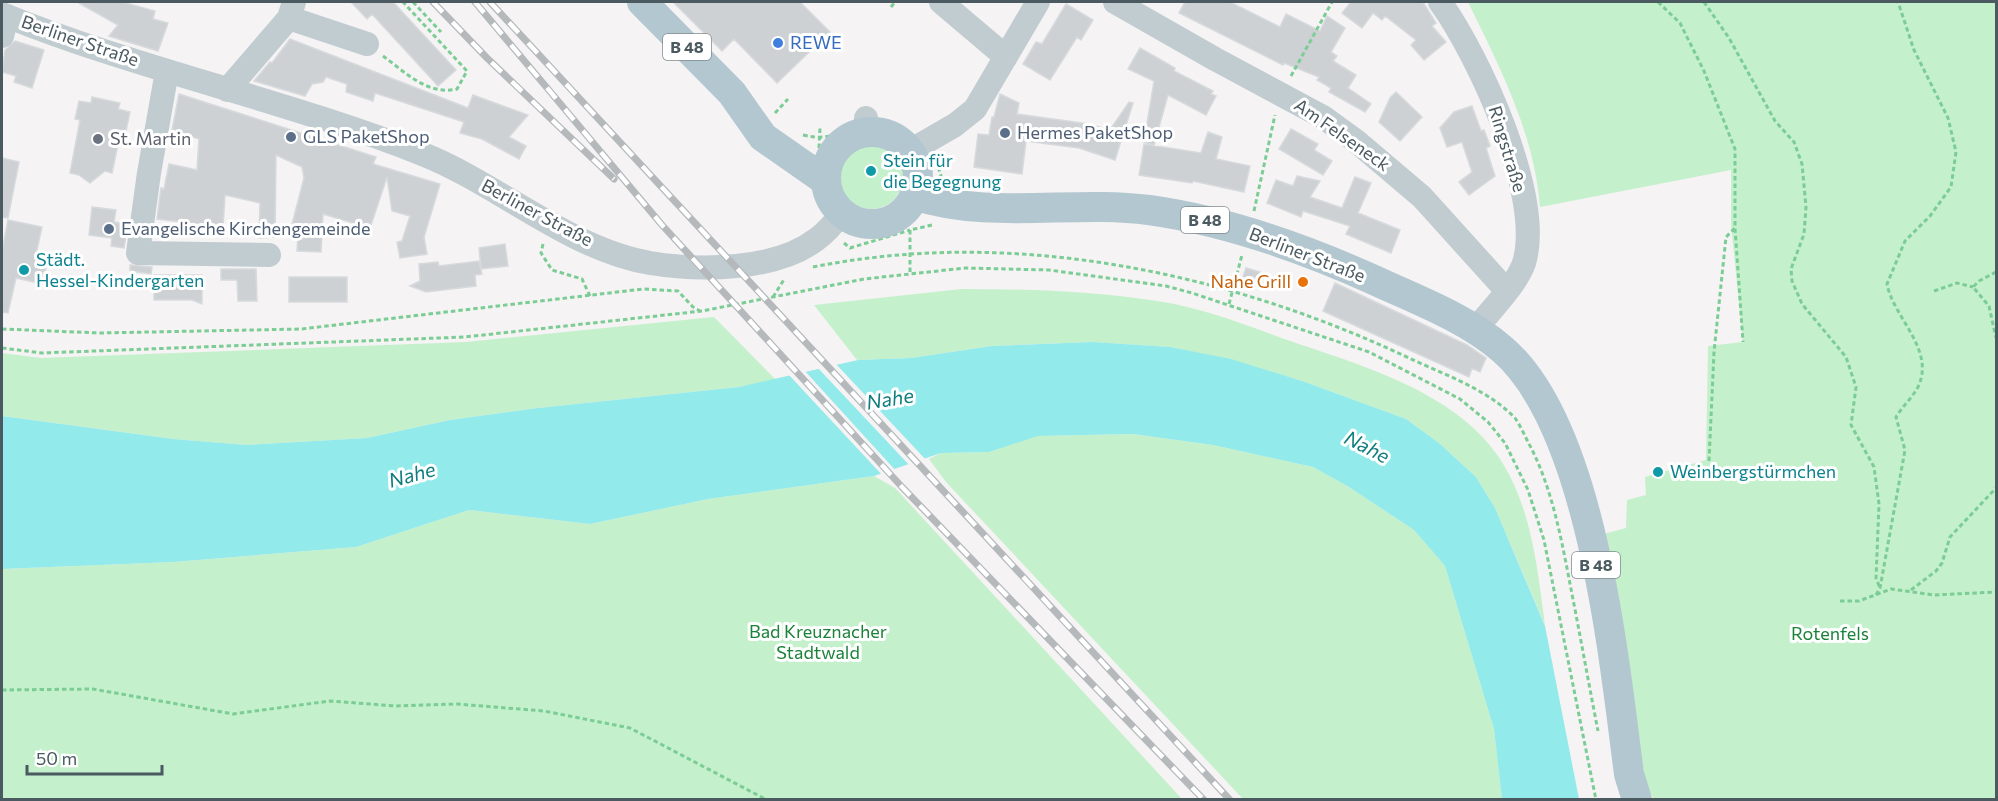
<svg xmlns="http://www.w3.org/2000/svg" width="1998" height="801" viewBox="0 0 1998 801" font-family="Commissioner,sans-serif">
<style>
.green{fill:#c4f0cc}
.water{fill:#92eaeb}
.pier{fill:#f5f3f3}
.building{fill:#cdd1d4;stroke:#d7dadd;stroke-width:1.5}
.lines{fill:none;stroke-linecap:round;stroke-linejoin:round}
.path{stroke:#7ccd95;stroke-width:3;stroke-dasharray:4.5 3;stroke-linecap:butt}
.minor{stroke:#c1ccd1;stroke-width:24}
.major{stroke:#b3c7d0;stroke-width:30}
.rail-casing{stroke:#b5b9bc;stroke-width:7}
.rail{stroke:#fff;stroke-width:4.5;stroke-dasharray:14;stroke-linecap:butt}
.shop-dot{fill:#3f7fe0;stroke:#fff;stroke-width:2}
.service-dot{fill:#5c6f8a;stroke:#fff;stroke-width:2}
.worship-dot{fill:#6b7280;stroke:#fff;stroke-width:2}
.culture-dot{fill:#0f9aa8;stroke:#fff;stroke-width:2}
.food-dot{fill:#e8710a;stroke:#fff;stroke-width:2}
.labels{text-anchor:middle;stroke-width:6;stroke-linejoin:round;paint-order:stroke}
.shield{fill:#fff;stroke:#808c90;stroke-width:1.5}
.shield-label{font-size:16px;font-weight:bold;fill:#4a5a60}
.street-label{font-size:18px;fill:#4a5a60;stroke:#fff}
.shop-label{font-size:18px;fill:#366cbe;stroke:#fff;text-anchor:start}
.service-label{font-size:18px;fill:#4e5e75;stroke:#fff;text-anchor:start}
.worship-label{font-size:18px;fill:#5b616d;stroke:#fff;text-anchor:start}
.culture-label{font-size:18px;fill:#0d838f;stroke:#fff;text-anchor:start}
.food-label{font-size:18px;fill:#c56008;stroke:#fff;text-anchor:end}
.park-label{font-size:18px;fill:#1a8239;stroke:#fff}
.water-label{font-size:20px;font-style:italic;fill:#107e7f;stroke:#fff}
</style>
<rect width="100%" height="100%" fill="#f5f3f3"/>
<!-- green -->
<path class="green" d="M 1468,2 L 1996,2 L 1996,799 L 1654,799 L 1647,788 L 1638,744 L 1600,535 L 1626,528 L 1627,500 L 1646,495 L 1645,477 L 1706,460 L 1708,346 L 1743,342 L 1731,225 L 1731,170 L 1540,207 C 1534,132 1500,68 1468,2 Z
M839 177a32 32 0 1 1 64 0a32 32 0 1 1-64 0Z
M 962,289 C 1027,289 1092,291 1157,301 C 1205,308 1250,327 1296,343 C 1364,366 1455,393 1498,456 C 1532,506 1537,568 1545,625 L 1495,508 L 1476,477 L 1439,443 L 1406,419 L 1305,382 L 1232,360 L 1170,347 L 1092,342 L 992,346 L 911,358 L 857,360 L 814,305 Z
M 714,317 L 776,380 L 739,387 L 538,408 L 450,420 L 367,438 L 247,445 L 173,439 L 2,416 L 2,353 L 41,358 L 466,342 Z
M 1133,434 L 1213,445 L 1313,467 L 1349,487 L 1414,530 L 1445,566 L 1494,729 L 1502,799 L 1243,799 L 946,482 L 929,459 L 941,453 L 989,452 L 1037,436 Z
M 874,476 L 895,488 L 1182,799 L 2,800 L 2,569 L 173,562 L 356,547 L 469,510 L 590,524 L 708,499 Z"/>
<!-- water -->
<path class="water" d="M 1093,342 L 1170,347 L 1231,359 L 1305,382 L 1406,419 L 1439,443 L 1476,477 L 1495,508 L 1545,626 L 1579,799 L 1502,799 L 1494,729 L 1445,566 L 1414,530 L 1349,487 L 1313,467 L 1213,445 L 1133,434 L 1038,436 L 989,452 L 941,453 L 874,476 L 708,499 L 590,524 L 469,510 L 356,547 L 173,562 L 2,569 L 2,416 L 173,439 L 247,445 L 367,438 L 450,420 L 538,408 L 739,387 L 858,360 L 911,358 L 992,346 Z"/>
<!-- pier -->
<path class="pier" d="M 835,363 L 928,462 L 911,467 L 817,367 Z
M 804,370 L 897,472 L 883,476 L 788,374 Z"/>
<!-- building -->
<path class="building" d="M 77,2 L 122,2 L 155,11 L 153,19 L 168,23 L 158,51 L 109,36 L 118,25 Z
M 351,2 L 393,2 L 456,70 L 438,86 L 372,14 L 367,19 Z
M 673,2 L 800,2 L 830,32 L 777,83 L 734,39 L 722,51 Z
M 1185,2 L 1230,2 L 1280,27 L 1286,14 L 1320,31 L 1327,16 L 1345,28 L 1331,52 L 1337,56 L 1333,61 L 1356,75 L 1348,88 L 1371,104 L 1365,112 L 1329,92 L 1331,88 L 1317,80 L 1319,77 L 1284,63 L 1283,65 L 1179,13 Z
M 1351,2 L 1423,2 L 1436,23 L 1432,26 L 1446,42 L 1424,60 L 1411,45 L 1416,40 L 1385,16 L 1382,20 L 1373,13 L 1362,28 L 1342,13 Z
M 1066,4 L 1093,20 L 1081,40 L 1077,37 L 1050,80 L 1023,64 L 1036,42 L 1042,44 Z
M 290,39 L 468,108 L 473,95 L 528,115 L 509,137 L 526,146 L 519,159 L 482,139 L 460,133 L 464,122 L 375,93 L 373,101 L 346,92 L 347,84 L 326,77 L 323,82 L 312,84 L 305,96 L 254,81 L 270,62 L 272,63 Z
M 15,41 L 44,50 L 32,88 L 14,82 L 16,76 L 2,72 L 5,50 Z
M 1140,48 L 1175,68 L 1174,71 L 1213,91 L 1211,94 L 1216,96 L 1206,115 L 1168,95 L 1154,145 L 1144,142 L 1154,81 L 1128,69 Z
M 1396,92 L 1422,117 L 1400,141 L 1379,122 L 1390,98 Z
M 179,94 L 376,157 L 373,164 L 440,184 L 424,237 L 427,254 L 400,258 L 397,242 L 402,241 L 410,216 L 392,211 L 387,177 L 370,228 L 323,214 L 321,252 L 297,251 L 298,235 L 289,236 L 304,178 L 302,167 L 276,155 L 275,237 L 259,238 L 260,203 L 225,195 L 223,227 L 157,219 L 161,188 L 164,189 L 169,164 L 197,170 L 199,139 L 172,130 Z
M 1000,94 L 1019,103 L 1017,114 L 1089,124 L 1110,130 L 1129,102 L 1133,103 L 1115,160 L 1079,148 L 1026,141 L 1022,174 L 974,167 L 978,134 L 989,135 L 992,117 L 994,117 Z
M 92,97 L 120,103 L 118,109 L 130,112 L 126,131 L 121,130 L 112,173 L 105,171 L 90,183 L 79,175 L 70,173 L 80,120 L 75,119 L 79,101 L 91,103 Z
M 1472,106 L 1481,131 L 1484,130 L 1490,146 L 1486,148 L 1495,176 L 1469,195 L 1459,182 L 1472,172 L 1462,142 L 1447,147 L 1440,128 L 1454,112 Z
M 1291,129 L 1318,144 L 1314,150 L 1332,161 L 1323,175 L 1279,149 Z
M 1208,132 L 1222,137 L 1216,159 L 1250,166 L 1244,192 L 1193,181 L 1192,183 L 1139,175 L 1144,144 L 1201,153 Z
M 2,158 L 19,162 L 8,218 L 2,217 Z
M 1297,176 L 1320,181 L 1310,197 L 1342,208 L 1355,177 L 1371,183 L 1358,213 L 1400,230 L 1391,253 L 1346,234 L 1350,226 L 1303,211 L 1301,217 L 1267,203 L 1276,180 L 1293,186 Z
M 92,207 L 116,210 L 114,222 L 128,224 L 124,248 L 111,246 L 112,238 L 89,235 Z
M 8,220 L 42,227 L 35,259 L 47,262 L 43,284 L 16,278 L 8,313 L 2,312 L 2,251 Z
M 505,244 L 508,266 L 481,269 L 479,248 Z
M 479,261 L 482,274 L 475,275 L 476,286 L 426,292 L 410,286 L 420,281 L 419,264 L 438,262 L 439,266 Z
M 130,265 L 152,267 L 151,274 L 130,271 Z
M 1246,268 L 1260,272 L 1256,286 L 1241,282 Z
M 221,269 L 256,269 L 257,301 L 238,301 L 237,280 L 221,280 Z
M 154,275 L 202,275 L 202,304 L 192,300 L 154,300 Z
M 289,277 L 347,277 L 347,302 L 289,302 Z
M 1335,283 L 1467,345 L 1486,358 L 1480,372 L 1472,368 L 1469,377 L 1323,311 Z"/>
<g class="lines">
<!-- path -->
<path class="path" d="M 413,2 L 441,32
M 1658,2 L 1680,23 L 1704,71 L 1735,149 L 1735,228 L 1743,342
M 1704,2 L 1729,38 L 1775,121 L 1794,142 L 1802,164 L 1806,207 L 1804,234 L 1791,269 L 1792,281 L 1802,304 L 1846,357 L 1856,387 L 1851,425 L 1874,467 L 1879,504 L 1876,578 L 1880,588
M 891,7 L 895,2
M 383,56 C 405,72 428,96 457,89 L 467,71 L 403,2
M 1291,76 L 1332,2
M 775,113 L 788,99
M 887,123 L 903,131
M 803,135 C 820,139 830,138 845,129
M 819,148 L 820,128
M 936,160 L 942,179
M 1254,211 L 1275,115
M 844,243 L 850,248 L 910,230
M 543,244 L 541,253 L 552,270 L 582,279 L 590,296
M 813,267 C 1013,227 1227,272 1409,358 C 1445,375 1487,389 1515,418 C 1520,425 1524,434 1528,442 C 1553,488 1562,543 1572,594 C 1581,640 1589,685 1598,731
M 910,272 L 910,230 L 932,225
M 1996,272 L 1979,281 L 1973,287 L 1989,306 L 1996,338
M 1934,291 L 1957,283 L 1973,287
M 773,297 L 785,278
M 1229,304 L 1242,255
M 2,329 L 100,333 L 301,329 L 643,289 L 678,291 L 693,307 L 700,311
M 2,348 L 42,353 L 465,337 L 702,311 L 864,279 L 965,268 L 1049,270 L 1166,286 L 1192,293 L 1369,352 L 1460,399 L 1488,422 L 1505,443 L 1528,490 L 1544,540 L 1596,800
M 1709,461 L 1714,352 L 1726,237 L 1735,228
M 1911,590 L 1936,571 L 1942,563 L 1950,537 L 1996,488
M 1876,595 L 1880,588 L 1905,450 L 1896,417 C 1902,407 1912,398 1918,387 C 1936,350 1893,317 1887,284 L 1905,241 L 1930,216 L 1951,187 L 1956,152 L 1948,118 L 1914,50 L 1898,2
M 1840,601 L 1859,601 L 1891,589 L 1934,595 L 1996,592
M 2,690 L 93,689 L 233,714 L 330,701 L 396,706 L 457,704 L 544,711 L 630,728 L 767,800"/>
<!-- minor -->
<path class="minor" d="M 941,2 L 1006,57
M 1115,2 L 1215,59 L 1323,117 L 1356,141 L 1422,197 L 1506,290
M 1440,2 C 1479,56 1544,197 1524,263 C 1517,284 1489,312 1475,330
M 2,14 C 139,70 287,100 425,155 C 499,185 571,250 650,263 C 699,271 776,271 817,239 C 827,232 835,222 842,213
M 289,18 L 367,44
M 2,36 L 7,16
M 167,71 L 149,173 L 138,253 L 269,255
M 227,90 L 289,18 L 294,2
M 866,118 L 867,132
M 910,151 L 955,125 L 975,109 L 1038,2"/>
<!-- major -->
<path class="major" d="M 642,2 L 732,93 L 763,137 L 826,181
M826 178a46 46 0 1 1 92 0a46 46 0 1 1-92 0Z
M 914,195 C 989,220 1072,200 1149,210 C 1228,221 1303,248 1374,280 C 1417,300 1466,318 1502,349 C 1592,426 1614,660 1629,774 L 1637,800"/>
<defs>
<path id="rail" d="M 433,2 L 487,58 L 614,179
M 475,2 L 662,225 L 902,487 L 1204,800
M 490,2 L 1230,800"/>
</defs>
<!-- rail casing -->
<use href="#rail" class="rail-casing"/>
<!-- rail -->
<use href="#rail" class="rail"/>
</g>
<!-- markers -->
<circle class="shop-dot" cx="778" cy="43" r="6"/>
<g class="service-dot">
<circle cx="1005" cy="133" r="6"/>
<circle cx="291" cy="137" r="6"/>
<circle cx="109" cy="229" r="6"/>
</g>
<circle class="worship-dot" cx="98" cy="139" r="6"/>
<g class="culture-dot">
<circle cx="871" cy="171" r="6"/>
<circle cx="24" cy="270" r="6"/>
<circle cx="1658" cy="472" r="6"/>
</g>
<circle class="food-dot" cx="1303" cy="282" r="6"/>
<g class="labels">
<!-- shield labels -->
<g class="shield">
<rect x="663" y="34" width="48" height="26" rx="4.5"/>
<rect x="1181" y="207" width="48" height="26" rx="4.5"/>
<rect x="1572" y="552" width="48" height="26" rx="4.5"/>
</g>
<g class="shield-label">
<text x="687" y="53">B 48</text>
<text x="1205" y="226">B 48</text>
<text x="1596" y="571">B 48</text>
</g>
<!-- street labels -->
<g class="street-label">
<text transform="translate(80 41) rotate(19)" y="6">Berliner Straße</text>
<text transform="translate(1342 135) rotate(35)" y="6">Am Felseneck</text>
<text transform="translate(1507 149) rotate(73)" y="6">Ringstraße</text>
<text transform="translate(537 213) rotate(28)" y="6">Berliner Straße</text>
<text transform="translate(1307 255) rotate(21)" y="6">Berliner Straße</text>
</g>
<!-- shop labels -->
<g class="shop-label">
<text x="790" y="49">REWE</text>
</g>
<!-- service labels -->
<g class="service-label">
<text x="1017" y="139">Hermes PaketShop</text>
<text x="303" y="143">GLS PaketShop</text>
<text x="121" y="235">Evangelische Kirchengemeinde</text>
</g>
<!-- worship labels -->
<g class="worship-label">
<text x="110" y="145">St. Martin</text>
</g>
<!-- culture labels -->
<g class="culture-label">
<text x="883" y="167">Stein für<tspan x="883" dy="21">die Begegnung</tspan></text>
<text x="36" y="266">Städt.<tspan x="36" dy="21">Hessel-Kindergarten</tspan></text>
<text x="1670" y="478">Weinbergstürmchen</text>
</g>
<!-- food labels -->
<g class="food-label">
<text x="1291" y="288">Nahe Grill</text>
</g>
<!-- park labels -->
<g class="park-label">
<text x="818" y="638">Bad Kreuznacher<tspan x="818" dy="21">Stadtwald</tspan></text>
<text x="1830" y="640">Rotenfels</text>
</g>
<!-- water labels -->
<g class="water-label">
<text transform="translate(890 399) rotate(-9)" y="7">Nahe</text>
<text transform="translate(1367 447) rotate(27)" y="7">Nahe</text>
<text transform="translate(412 475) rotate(-15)" y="7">Nahe</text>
</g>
</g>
<!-- border -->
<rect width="1998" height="801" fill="none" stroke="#4a5a60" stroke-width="6"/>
<!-- scale -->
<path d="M27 765v9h135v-9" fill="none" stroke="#4a5a60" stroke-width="3"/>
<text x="36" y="765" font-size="18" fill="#4a5a60" stroke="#ffffff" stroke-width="4.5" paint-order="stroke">50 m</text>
</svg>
